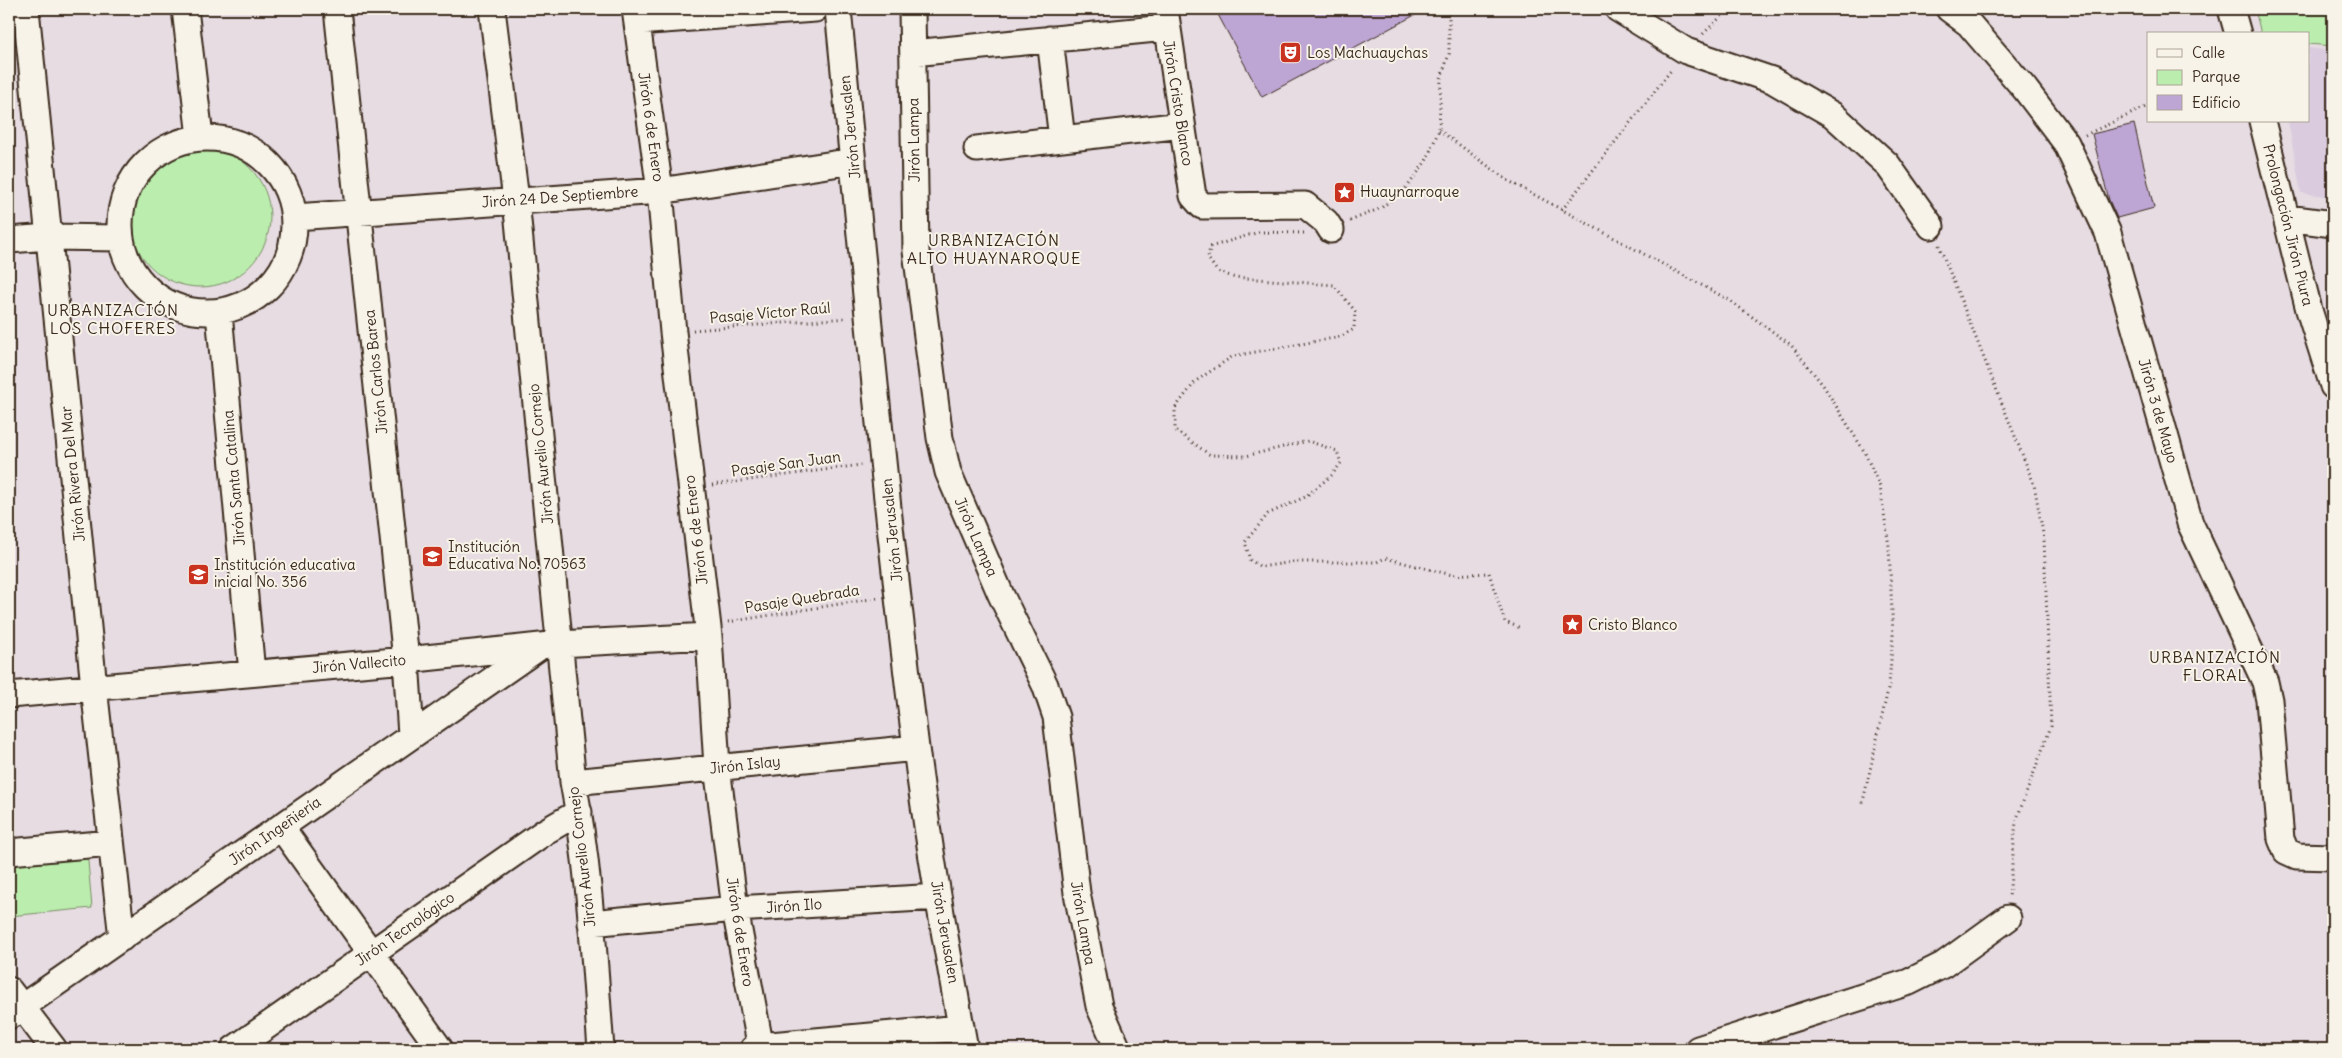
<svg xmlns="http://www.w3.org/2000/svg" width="2342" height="1058" viewBox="0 0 2342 1058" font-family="Delius,sans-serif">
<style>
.built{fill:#daccde}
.green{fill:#bbeeae;stroke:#7b8c66}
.building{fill:#bea6d4;stroke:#3b2a1e}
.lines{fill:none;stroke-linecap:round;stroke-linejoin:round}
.minor-casing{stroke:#3b2a1e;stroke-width:29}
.path{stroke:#3b2a1e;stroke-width:3;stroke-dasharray:1 4;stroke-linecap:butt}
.minor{stroke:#f7f3e8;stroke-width:25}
.labels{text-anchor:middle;stroke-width:4;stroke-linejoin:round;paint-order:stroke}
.poi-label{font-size:15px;fill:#3b2a1e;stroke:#f7f3e8;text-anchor:start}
.street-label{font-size:15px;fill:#3b2a1e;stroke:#f7f3e8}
.neighbourhood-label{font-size:16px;letter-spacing:1px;fill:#3b2a1e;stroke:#f7f3e8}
</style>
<rect width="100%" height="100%" fill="#e6dce2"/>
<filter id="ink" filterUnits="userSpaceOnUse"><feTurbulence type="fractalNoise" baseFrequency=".02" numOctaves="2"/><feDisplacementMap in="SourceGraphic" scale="10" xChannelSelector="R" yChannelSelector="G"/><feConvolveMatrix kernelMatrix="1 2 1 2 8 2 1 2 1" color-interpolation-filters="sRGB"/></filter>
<g filter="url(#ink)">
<!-- built -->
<path class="built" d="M 2308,48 L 2333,51 L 2333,197 L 2301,193 L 2288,121 L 2308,121 Z"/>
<!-- green -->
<path class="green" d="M 2255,9 L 2333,9 L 2333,46 L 2308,44 L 2308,34 L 2261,34 Z
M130 217a70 70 0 1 1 140 0a70 70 0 1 1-140 0Z
M 87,850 L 92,908 L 9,916 L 9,857 Z"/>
<!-- building -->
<path class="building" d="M 1215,9 L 1426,9 L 1262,97 Z
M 2134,124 L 2154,208 L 2117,218 L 2109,200 L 2092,134 Z"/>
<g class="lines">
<defs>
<path id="minor" d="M 26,9 L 94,687 L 122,938
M 185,9 L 200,137
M 337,9 L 406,660 L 411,735
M 492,9 L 516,200 L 573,782 C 590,869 594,960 601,1049
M 635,9 L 660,191 L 673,332 L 709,636 L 717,767 L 735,909 L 761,1049
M 838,9 C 862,255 885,502 916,748 C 929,849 947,949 965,1049
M 912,9 L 916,251 L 940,438 L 948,472 L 1001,595 L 1045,685 L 1056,717 L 1077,893 L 1099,1006 L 1118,1049
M 1165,9 L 1193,196 L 1202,206 L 1305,205 L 1326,222 L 1331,230
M 1618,9 L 1686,51 L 1772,80 L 1833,115 L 1887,164 L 1931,226
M 1949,9 L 1969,24 L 2025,89 L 2066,143 L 2108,233 L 2190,523 L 2265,682 L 2269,700 L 2281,839 L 2286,851 L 2297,856 L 2333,857
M 2231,9 L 2238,34
M 637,22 L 815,9
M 1050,39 L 1062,139
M 913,53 L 1166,28
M 2262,121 L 2309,310 L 2333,386
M120 225a87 87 0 1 1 174 0a87 87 0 1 1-174 0Z
M 977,149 L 1182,125
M 295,217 L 660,191 L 853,161
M 2287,218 L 2333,224
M 9,240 L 49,237 L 120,238
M 219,313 L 252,673
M 9,695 L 406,660 L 559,644 L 709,636
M 573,782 L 916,748
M 281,827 L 440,1049
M 9,852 L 111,843
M 591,923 L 735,909 L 938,897
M 9,990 L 54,1049
M 9,1016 L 538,648
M 234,1049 L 546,831 L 579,812
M 753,1049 L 759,1046 L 961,1028
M 1698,1049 L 1909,982 L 1943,965 L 2008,918"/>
</defs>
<!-- minor casing -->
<use href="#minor" class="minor-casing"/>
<!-- path -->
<path class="path" d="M 1703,34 L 1729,9
M 1439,130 L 1507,180 L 1729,300 L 1791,345 L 1823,385 L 1864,451 L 1880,487 L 1889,546 L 1893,635 L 1889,685 L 1862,806
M 2085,135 L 2148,106
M 1562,210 L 1672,69
M 1350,221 L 1381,208 L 1408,186 L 1426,161 L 1439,130 L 1441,78 L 1449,54 L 1449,9
M 1304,233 L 1259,232 L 1210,247 L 1208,258 L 1217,271 L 1233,277 L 1334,285 L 1355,311 L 1354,329 L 1340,337 L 1233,356 L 1196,381 L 1175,408 L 1175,430 L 1210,455 L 1246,456 L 1308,441 L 1337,451 L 1341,463 L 1332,475 L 1305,497 L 1268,514 L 1245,542 L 1250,560 L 1261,567 L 1293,562 L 1377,562 L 1385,558 L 1452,575 L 1489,573 L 1505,622 L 1521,628
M 1939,245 L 2034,484 L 2044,539 L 2051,726 L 2016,821 L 2009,898
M 693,330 L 847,318
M 712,485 L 861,465
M 728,622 L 877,598"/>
<!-- minor -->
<use href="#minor" class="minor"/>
</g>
</g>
<!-- icons -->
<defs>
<symbol id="theatre-square" viewBox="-11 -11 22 22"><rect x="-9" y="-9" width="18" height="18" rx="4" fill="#c8321e" stroke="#f7f3e8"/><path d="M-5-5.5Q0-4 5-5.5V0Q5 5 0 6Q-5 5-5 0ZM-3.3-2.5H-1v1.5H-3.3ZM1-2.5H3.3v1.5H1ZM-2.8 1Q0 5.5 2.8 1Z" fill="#fff"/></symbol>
<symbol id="sight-square" viewBox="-11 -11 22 22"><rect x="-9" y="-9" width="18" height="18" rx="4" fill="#c8321e" stroke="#f7f3e8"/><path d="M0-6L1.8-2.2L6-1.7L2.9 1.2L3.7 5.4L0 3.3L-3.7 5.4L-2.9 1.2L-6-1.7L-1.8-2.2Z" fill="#fff"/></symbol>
<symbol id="school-square" viewBox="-11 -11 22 22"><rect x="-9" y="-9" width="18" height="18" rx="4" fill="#c8321e" stroke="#f7f3e8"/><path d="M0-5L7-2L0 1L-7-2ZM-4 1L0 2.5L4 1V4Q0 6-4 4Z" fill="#fff"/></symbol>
</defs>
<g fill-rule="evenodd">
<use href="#theatre-square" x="1278" y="40" width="25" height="25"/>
<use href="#sight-square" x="1332" y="180" width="25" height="25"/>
<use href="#school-square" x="420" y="544" width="25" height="25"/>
<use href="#school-square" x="186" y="562" width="25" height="25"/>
<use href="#sight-square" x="1560" y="612" width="25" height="25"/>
</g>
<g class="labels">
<!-- poi labels -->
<g class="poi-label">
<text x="1307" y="58">Los Machuaychas</text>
<text x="1360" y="197">Huaynarroque</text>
<text x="448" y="552">Institución<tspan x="448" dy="17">Educativa No. 70563</tspan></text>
<text x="214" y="570">Institución educativa<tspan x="214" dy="17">inicial No. 356</tspan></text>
<text x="1588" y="630">Cristo Blanco</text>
</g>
<!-- street labels -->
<g class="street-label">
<text transform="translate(1178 103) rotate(81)" y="5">Jirón Cristo Blanco</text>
<text transform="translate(651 127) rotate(82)" y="5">Jirón 6 de Enero</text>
<text transform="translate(850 127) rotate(-96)" y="5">Jirón Jerusalen</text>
<text transform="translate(914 140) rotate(-91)" y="5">Jirón Lampa</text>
<text transform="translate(560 197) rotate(-4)" y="5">Jirón 24 De Septiembre</text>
<text transform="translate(2288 225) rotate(76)" y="5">Prolongación Jirón Piura</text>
<text transform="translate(770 313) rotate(-5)" y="5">Pasaje Víctor Raúl</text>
<text transform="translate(376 372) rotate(-96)" y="5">Jirón Carlos Barea</text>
<text transform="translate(2158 411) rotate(74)" y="5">Jirón 3 de Mayo</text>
<text transform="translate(541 454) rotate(-96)" y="5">Jirón Aurelio Cornejo</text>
<text transform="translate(786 464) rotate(-8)" y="5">Pasaje San Juan</text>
<text transform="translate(73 474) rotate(-96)" y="5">Jirón Rivera Del Mar</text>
<text transform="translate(234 478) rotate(-95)" y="5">Jirón Santa Catalina</text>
<text transform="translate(696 530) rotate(-97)" y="5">Jirón 6 de Enero</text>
<text transform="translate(892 530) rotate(-96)" y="5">Jirón Jerusalen</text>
<text transform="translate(976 537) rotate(66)" y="5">Jirón Lampa</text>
<text transform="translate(802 599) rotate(-9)" y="5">Pasaje Quebrada</text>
<text transform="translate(359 664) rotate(-5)" y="5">Jirón Vallecito</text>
<text transform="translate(745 765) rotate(-6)" y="5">Jirón Islay</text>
<text transform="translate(275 831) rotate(-35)" y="5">Jirón Ingeñiería</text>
<text transform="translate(582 857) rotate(-97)" y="5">Jirón Aurelio Cornejo</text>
<text transform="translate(794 906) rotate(-4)" y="5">Jirón Ilo</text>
<text transform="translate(1083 923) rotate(80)" y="5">Jirón Lampa</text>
<text transform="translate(405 929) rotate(-35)" y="5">Jirón Tecnológico</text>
<text transform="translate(740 932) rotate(81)" y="5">Jirón 6 de Enero</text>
<text transform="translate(945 932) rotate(80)" y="5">Jirón Jerusalen</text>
</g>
<!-- neighbourhood labels -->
<g class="neighbourhood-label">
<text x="994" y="246">URBANIZACIÓN<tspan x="994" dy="18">ALTO HUAYNAROQUE</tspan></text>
<text x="113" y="316">URBANIZACIÓN<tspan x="113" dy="18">LOS CHOFERES</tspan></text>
<text x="2215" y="663">URBANIZACIÓN<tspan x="2215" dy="18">FLORAL</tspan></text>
</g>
</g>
<!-- margin -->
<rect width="2342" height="1058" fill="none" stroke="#f7f3e8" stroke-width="30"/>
<rect x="15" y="15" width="2312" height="1028" fill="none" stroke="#3b2a1e" stroke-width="2" filter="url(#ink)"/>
<!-- legend -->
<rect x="2147" y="32" width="162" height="90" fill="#f7f3e8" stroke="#aca397"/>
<rect x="2157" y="49" width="25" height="8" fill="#f7f3e8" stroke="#aca397"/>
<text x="2192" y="58" font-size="15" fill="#3b2a1e">Calle</text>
<rect x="2157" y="70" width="25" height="15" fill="#bbeeae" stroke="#aca397"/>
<text x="2192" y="82" font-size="15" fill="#3b2a1e">Parque</text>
<rect x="2157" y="95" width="25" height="15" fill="#bea6d4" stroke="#aca397"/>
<text x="2192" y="108" font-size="15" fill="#3b2a1e">Edificio</text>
</svg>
